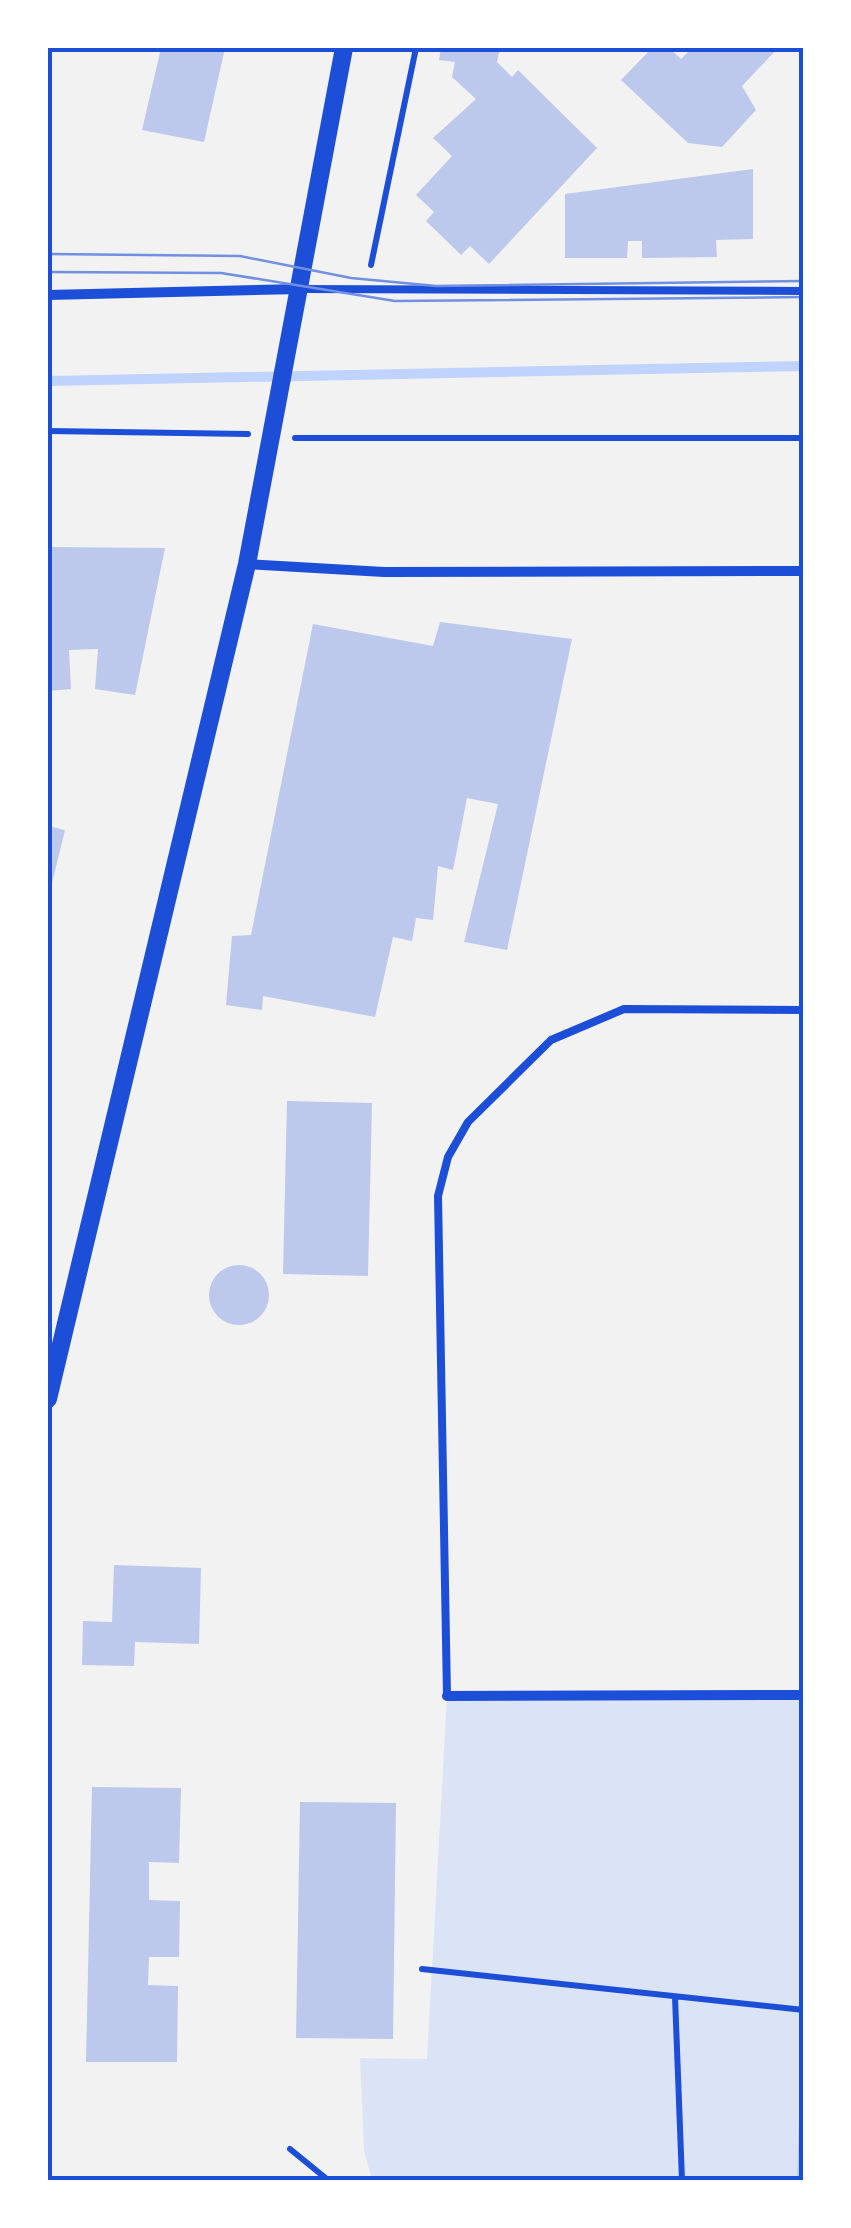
<svg xmlns="http://www.w3.org/2000/svg" width="851" height="2228" viewBox="0 0 851 2228" font-family="Poppins,sans-serif">
<style>
.green{fill:#dbe4f7}
.lines{fill:none;stroke-linecap:round;stroke-linejoin:round}
.stream{stroke:#bfd3fe;stroke-width:10}
.building{fill:#bdc9ec}
.path{stroke:#1d4ed8;stroke-width:6}
.service{stroke:#1d4ed8;stroke-width:8}
.minor{stroke:#1d4ed8;stroke-width:10}
.tertiary{stroke:#1d4ed8;stroke-width:18}
.tram{stroke:#7290e2;stroke-width:2.5}
.neatline{fill:none;stroke:#1d4ed8;stroke-width:4}
</style>
<rect width="100%" height="100%" fill="#f2f2f2"/>
<!-- green -->
<path class="green" d="M 803,1695 L 804,2033 L 797,2180 L 372,2180 L 364,2151 L 360,2058 L 427,2059 L 447,1696 Z"/>
<g class="lines">
<!-- stream -->
<path class="stream" d="M 48,381 L 804,366"/>
</g>
<!-- building -->
<path class="building" d="M 161,48 L 225,48 L 204,142 L 142,130 Z
M 441,48 L 500,48 L 497,62 L 512,77 L 518,70 L 597,148 L 489,264 L 470,246 L 461,255 L 426,221 L 434,212 L 416,195 L 452,156 L 433,138 L 476,99 L 452,77 L 455,62 L 439,60 Z
M 652,48 L 669,48 L 681,59 L 692,48 L 778,48 L 742,86 L 756,110 L 722,147 L 688,143 L 621,80 Z
M 753,169 L 753,239 L 716,240 L 717,257 L 642,258 L 642,241 L 628,241 L 627,258 L 565,258 L 565,194 Z
M 48,547 L 165,548 L 135,695 L 95,689 L 98,649 L 69,650 L 71,689 L 48,691 Z
M 440,622 L 572,639 L 507,950 L 464,942 L 498,804 L 467,798 L 453,870 L 438,866 L 433,920 L 416,918 L 412,941 L 393,937 L 375,1017 L 263,996 L 262,1010 L 226,1005 L 232,936 L 251,935 L 313,624 L 433,646 Z
M 48,826 L 65,830 L 49,895 L 48,895 Z
M 287,1101 L 372,1103 L 368,1276 L 283,1274 Z
M209 1295a30 30 0 1 1 60 0a30 30 0 1 1-60 0Z
M 114,1565 L 201,1568 L 199,1644 L 135,1642 L 134,1666 L 82,1665 L 83,1621 L 112,1622 Z
M 92,1787 L 181,1788 L 179,1863 L 149,1862 L 149,1900 L 180,1901 L 179,1957 L 149,1957 L 148,1985 L 178,1986 L 177,2062 L 86,2062 Z
M 300,1802 L 396,1803 L 393,2039 L 296,2038 Z
M 800,2088 L 804,2180 L 797,2180 Z"/>
<g class="lines">
<!-- path -->
<path class="path" d="M 371,265 L 416,48
M 48,431 L 248,434
M 295,438 L 804,438
M 422,1969 L 804,2010
M 675,1997 L 682,2180
M 290,2149 L 328,2180"/>
<!-- service -->
<path class="service" d="M 302,289 L 804,291
M 447,1696 L 438,1196 L 448,1157 L 468,1122 L 551,1040 L 624,1009 L 804,1010"/>
<!-- minor -->
<path class="minor" d="M 48,295 L 301,289
M 247,564 L 384,572 L 804,571
M 447,1696 L 804,1695"/>
<!-- tertiary -->
<path class="tertiary" d="M 48,1399 L 247,564 L 344,48"/>
<!-- tram -->
<path class="tram" d="M 48,254 L 240,256 L 351,278 L 436,286 L 804,281
M 48,272 L 221,273 L 395,301 L 804,297"/>
</g>
<!-- border -->
<rect width="851" height="2228" fill="none" stroke="#ffffff" stroke-width="100"/>
<rect x="50" y="50" width="751" height="2128" class="neatline"/>
</svg>
